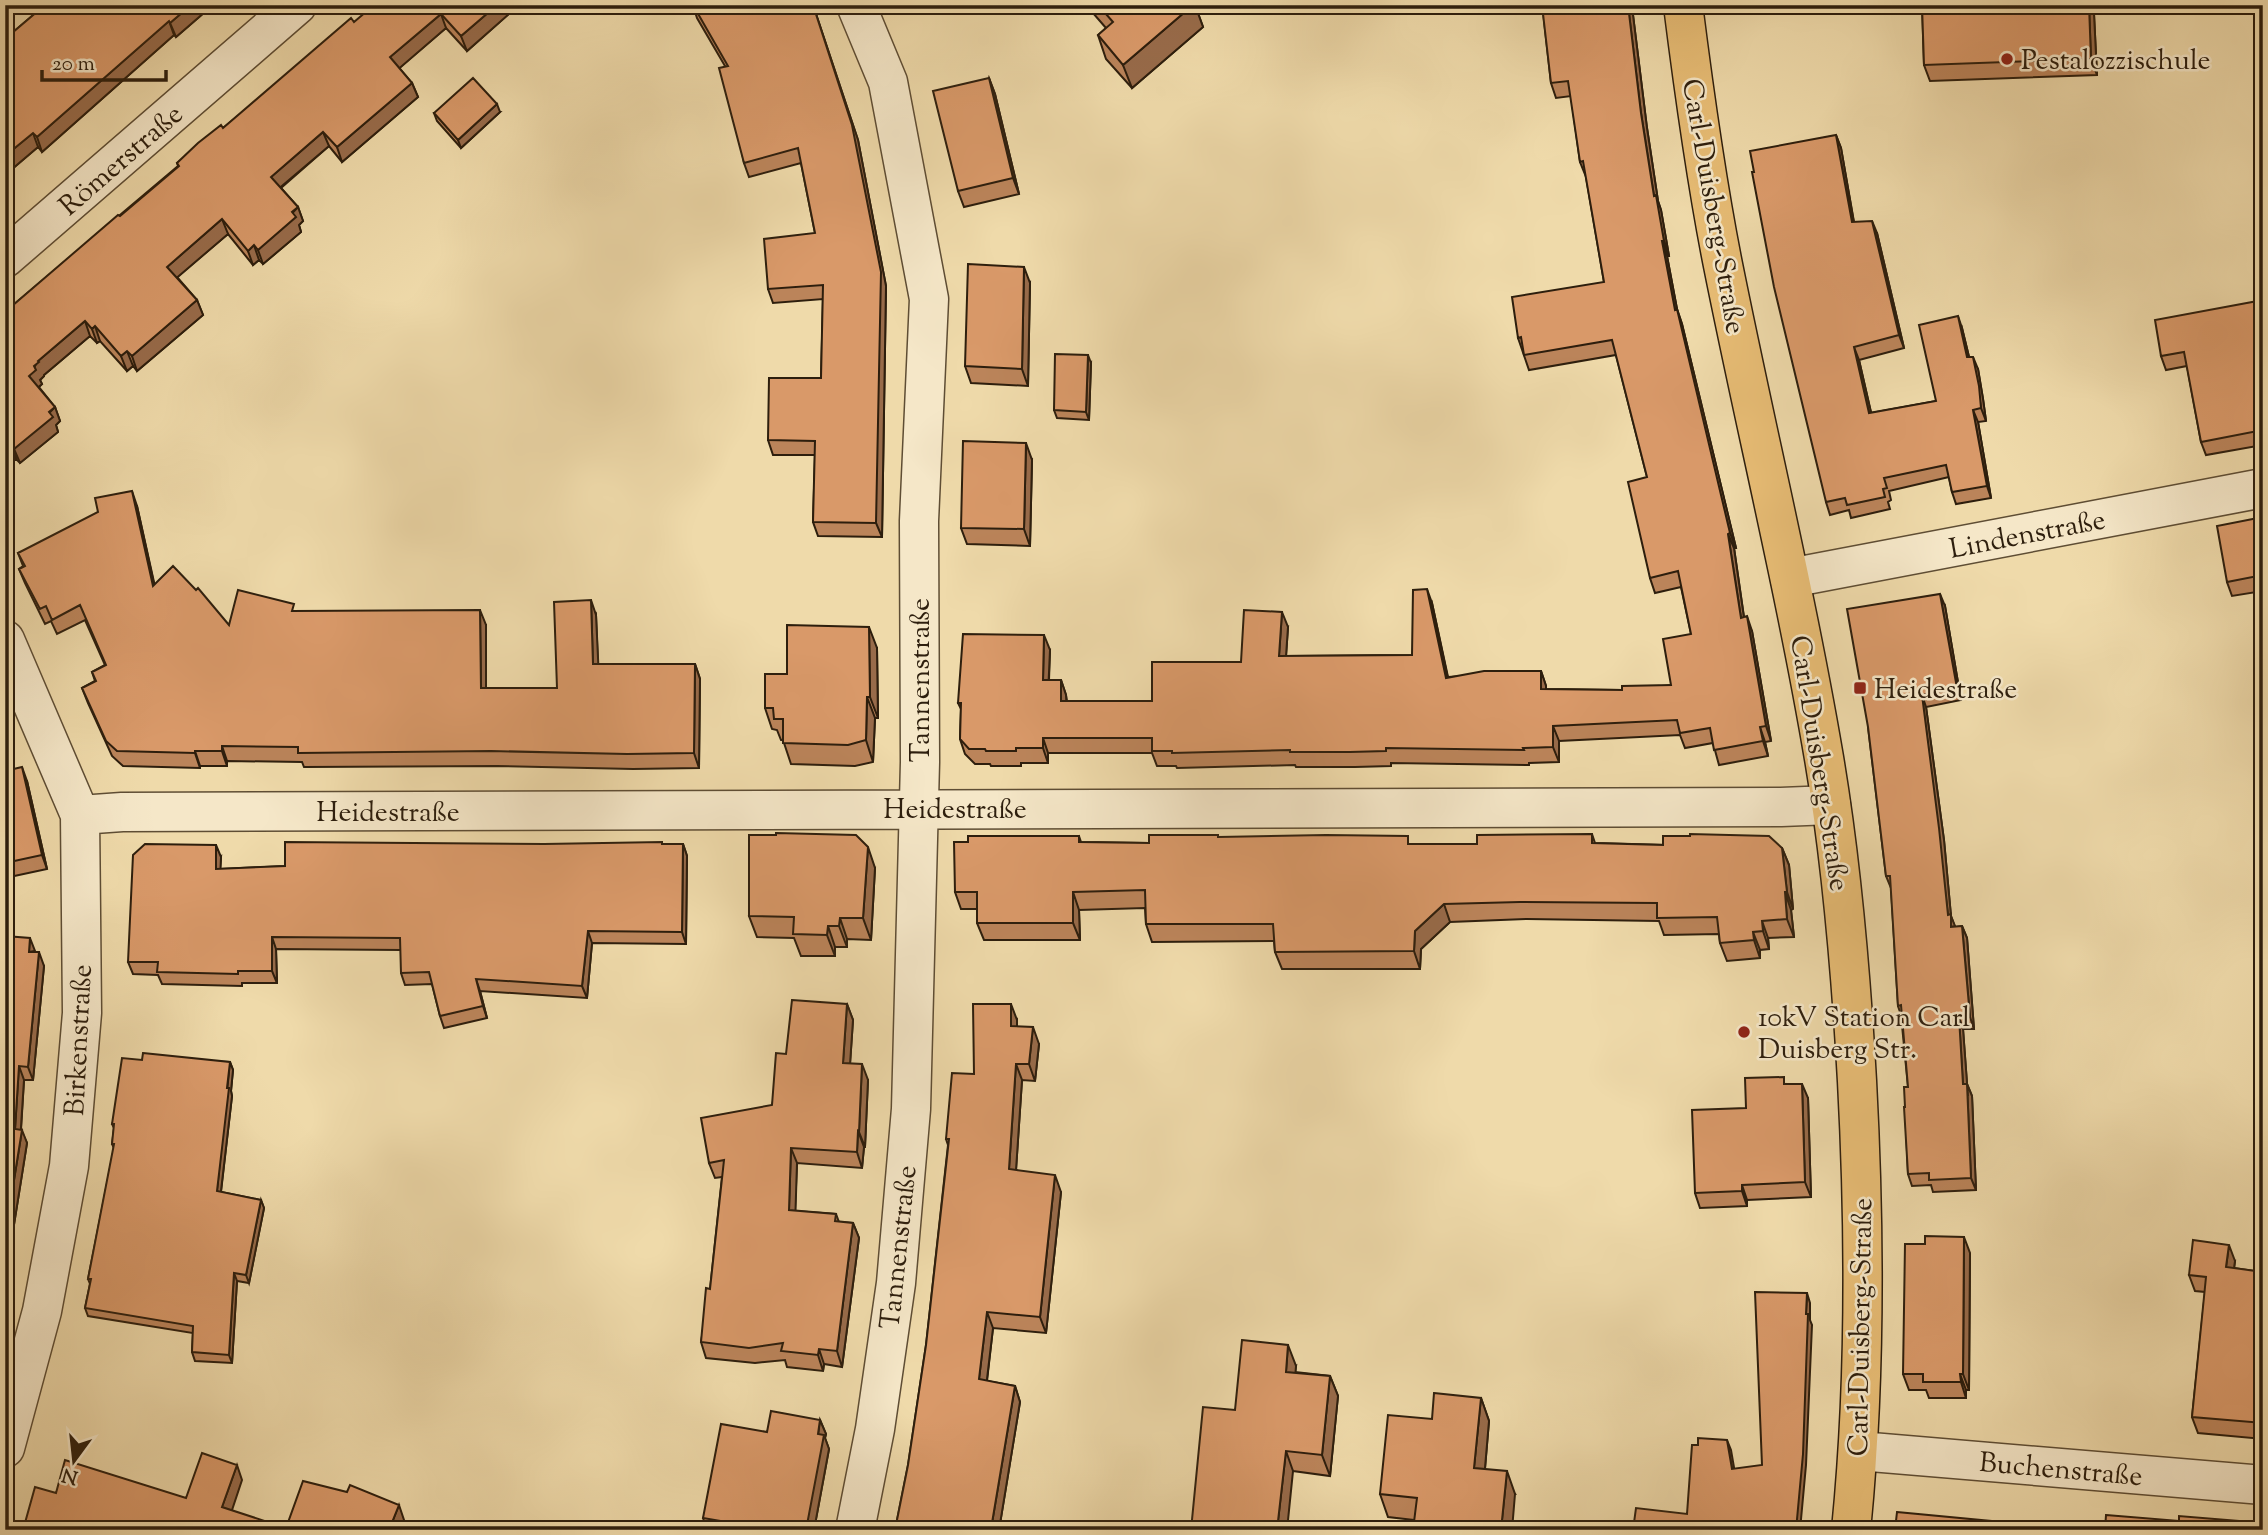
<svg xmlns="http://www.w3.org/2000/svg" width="2268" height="1535" viewBox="0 0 2268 1535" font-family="'Sorts Mill Goudy',serif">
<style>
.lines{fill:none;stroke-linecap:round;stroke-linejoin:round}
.minor-casing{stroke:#5e4d34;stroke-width:41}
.major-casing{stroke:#2d1e0d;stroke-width:41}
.minor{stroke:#f5e7c8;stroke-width:38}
.major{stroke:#e8bd75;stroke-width:38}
.wall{fill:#bb845a;stroke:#2d1e0d;stroke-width:2}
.shaded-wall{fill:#986b4a;stroke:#2d1e0d;stroke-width:2}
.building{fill:#d99969;stroke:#2d1e0d;stroke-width:2}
.poi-dot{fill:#8f2418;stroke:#f5e7c8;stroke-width:2.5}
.labels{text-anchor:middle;stroke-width:5;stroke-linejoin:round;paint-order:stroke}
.poi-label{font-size:28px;fill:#2d1e0d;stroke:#f5e7c8;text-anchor:start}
.street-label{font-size:28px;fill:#2d1e0d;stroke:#f5e7c8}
</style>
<rect width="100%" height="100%" fill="#efdaaa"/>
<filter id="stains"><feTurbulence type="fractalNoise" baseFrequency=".00286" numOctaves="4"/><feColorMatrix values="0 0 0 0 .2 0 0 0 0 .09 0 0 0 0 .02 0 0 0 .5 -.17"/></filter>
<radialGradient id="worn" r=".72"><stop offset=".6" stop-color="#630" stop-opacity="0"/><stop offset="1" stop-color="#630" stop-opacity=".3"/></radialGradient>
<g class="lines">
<defs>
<path id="minor" d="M 5,258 L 297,5
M 1790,578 L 2263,488
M 5,640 L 80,815 L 82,1013 L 69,1166 L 42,1311 L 5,1448
M 80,815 L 122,812 L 1781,807 L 1831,805
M 1859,1451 L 2263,1485
M 855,1530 L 875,1429 L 896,1283 L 911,1109 L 920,762 L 919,521 L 929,299 L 888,82 L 856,5"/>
<path id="major" d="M 1683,5 C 1694,92 1706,180 1723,265 C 1756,430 1796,593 1824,758 C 1842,865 1851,973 1857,1081 C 1865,1231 1866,1381 1851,1530"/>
</defs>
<!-- minor casing -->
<use href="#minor" class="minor-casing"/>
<!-- major casing -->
<use href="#major" class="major-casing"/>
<!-- minor -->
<use href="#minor" class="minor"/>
<!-- major -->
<use href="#major" class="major"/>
</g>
<!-- wall -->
<path class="wall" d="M 45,5 L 213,5 L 176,37 L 174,35 L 42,152 L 38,147 L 5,175 L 5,39 Z
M 519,5 L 467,51 L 446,28 L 399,68 L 412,83 L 418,97 L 342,162 L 329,146 L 281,188 L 298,207 L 303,221 L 299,225 L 301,232 L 263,264 L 259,260 L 253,265 L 228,234 L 177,277 L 197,300 L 203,315 L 137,371 L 133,366 L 127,371 L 100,341 L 97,343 L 90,336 L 44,375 L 44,376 L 40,380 L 42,384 L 39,387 L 55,407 L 60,421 L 56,425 L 58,432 L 20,463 L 16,459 L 10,464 L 5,459 L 5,312 L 178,166 L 177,163 L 223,128 L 354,22 Z
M 693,5 L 813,5 L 858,140 L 886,286 L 882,537 L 818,536 L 813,522 L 815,455 L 773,455 L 768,440 L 821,378 L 823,299 L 773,303 L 768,289 L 815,233 L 801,163 L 749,177 L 744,163 L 725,66 L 697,18 Z
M 971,5 L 1011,5 L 1010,11 Z
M 1086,5 L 1195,5 L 1203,27 L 1132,88 L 1106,59 L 1098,35 L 1106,28 Z
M 1533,5 L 1629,5 L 1633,15 L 1647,128 L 1658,201 L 1661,210 L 1669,256 L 1667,256 L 1677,309 L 1682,324 L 1736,548 L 1734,548 L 1744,617 L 1752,631 L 1771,741 L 1765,742 L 1768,756 L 1719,765 L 1713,743 L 1685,748 L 1680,735 L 1559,741 L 1559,762 L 1529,763 L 1529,765 L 1391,763 L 1391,766 L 1355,767 L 1296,767 L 1295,765 L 1177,768 L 1176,766 L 1157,766 L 1152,753 L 1048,753 L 1048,763 L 1021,763 L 1021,766 L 991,766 L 990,764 L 975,764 L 965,754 L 960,739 L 961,709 L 958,703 L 1050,650 L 1049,680 L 1061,680 L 1066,695 L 1067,701 L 1152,701 L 1241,662 L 1288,627 L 1286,656 L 1412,655 L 1432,603 L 1448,677 L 1541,671 L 1546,686 L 1546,689 L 1622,690 L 1671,685 L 1691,634 L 1681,587 L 1655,593 L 1650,578 L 1647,477 L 1616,355 L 1529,370 L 1518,338 L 1604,282 L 1586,177 L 1580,162 L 1571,96 L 1556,98 L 1551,83 L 1543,12 L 1535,13 Z
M 1922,5 L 2091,5 L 2094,14 L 2097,75 L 1930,81 L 1924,65 Z
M 989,78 L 995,94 L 1019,194 L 964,207 L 958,191 Z
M 500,112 L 461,148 L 437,121 L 434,113 Z
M 1836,135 L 1841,148 L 1854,222 L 1877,233 L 1904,348 L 1859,360 L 1871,413 L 1936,401 L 1962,328 L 1969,357 L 1978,369 L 1983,399 L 1986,421 L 1978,422 L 1991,498 L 1956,504 L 1952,492 L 1949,477 L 1889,491 L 1891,500 L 1888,502 L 1890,509 L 1851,518 L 1849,510 L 1830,515 L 1826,502 Z
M 1030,283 L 1028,386 L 971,383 L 965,366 Z
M 2263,300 L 2263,445 L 2206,455 L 2201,442 L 2187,366 L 2166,370 L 2161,356 Z
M 1091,363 L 1089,420 L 1057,418 L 1054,410 Z
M 1032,460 L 1030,546 L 967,544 L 961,528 Z
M 137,506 L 154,584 L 229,625 L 296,611 L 486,625 L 486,688 L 557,688 L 596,615 L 598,664 L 695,664 L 700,679 L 699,768 L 633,769 L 497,766 L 304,767 L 302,762 L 227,761 L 227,766 L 200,766 L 200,768 L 123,766 L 112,756 L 88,703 L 82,688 L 95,681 L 92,672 L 105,665 L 85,620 L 57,634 L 51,621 L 45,624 L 25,583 L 19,569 L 23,566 L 18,553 Z
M 2263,517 L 2263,591 L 2232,596 L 2227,582 Z
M 1945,606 L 1961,700 L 1926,707 L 1944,840 L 1951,916 L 1955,927 L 1962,926 L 1967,938 L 1974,1029 L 1963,1029 L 1967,1084 L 1972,1096 L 1976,1190 L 1933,1192 L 1931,1185 L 1912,1186 L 1908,1174 L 1905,1107 L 1908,1087 L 1901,1015 L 1898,1006 L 1891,888 L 1886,876 L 1868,727 Z
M 877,648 L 878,718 L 875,718 L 873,762 L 855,766 L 791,764 L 783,740 L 781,740 L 777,730 L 772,729 L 765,708 L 787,674 Z
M 5,771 L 27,781 L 47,869 L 5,878 Z
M 1592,834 L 1595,843 L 1782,848 L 1789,865 L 1793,909 L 1791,910 L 1794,937 L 1768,938 L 1769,949 L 1760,950 L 1760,958 L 1727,961 L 1720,943 L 1719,934 L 1664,935 L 1659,921 L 1527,919 L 1450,922 L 1421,949 L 1420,969 L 1282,969 L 1275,952 L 1274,941 L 1152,942 L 1146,924 L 1145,908 L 1079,910 L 1080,940 L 984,940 L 977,923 L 977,909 L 961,909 L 955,892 L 1079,836 L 1081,842 L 1149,843 L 1218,837 L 1410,844 L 1477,844 Z
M 544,844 L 683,844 L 687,856 L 686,944 L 592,943 L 587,998 L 480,991 L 487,1018 L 444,1028 L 440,1016 L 432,984 L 405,985 L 401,973 L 401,950 L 276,949 L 277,983 L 242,983 L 242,986 L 162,984 L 158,975 L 133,974 L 128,962 L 221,857 L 220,869 L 285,866 Z
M 875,868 L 871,940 L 847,939 L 847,947 L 835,947 L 835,956 L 801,956 L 794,938 L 757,937 L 749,916 Z
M 5,936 L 35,952 L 44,966 L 33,1080 L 24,1080 L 21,1130 L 27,1143 L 9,1256 L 5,1255 Z
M 847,1004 L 853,1020 L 850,1064 L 868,1080 L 865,1147 L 864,1147 L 862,1168 L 797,1163 L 795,1211 L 836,1214 L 839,1222 L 853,1223 L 859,1238 L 842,1367 L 824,1364 L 823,1371 L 787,1367 L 785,1360 L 755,1363 L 706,1358 L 701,1342 L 710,1289 L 722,1177 L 715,1178 L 709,1163 L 772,1105 L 786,1054 Z
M 1017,1020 L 1017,1026 L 1039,1044 L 1035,1081 L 1022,1080 L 1016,1170 L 1061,1192 L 1046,1333 L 993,1328 L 987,1381 L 1015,1386 L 1020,1402 L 999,1530 L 895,1530 L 908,1465 L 926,1345 L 948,1145 L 946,1139 L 974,1074 Z
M 142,1060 L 230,1062 L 233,1070 L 231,1091 L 232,1096 L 221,1192 L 261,1200 L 264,1208 L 249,1283 L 237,1281 L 232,1363 L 195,1361 L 192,1352 L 193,1333 L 88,1316 L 85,1308 L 90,1284 L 88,1279 L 114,1148 L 112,1144 L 114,1128 L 112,1124 Z
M 1786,1084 L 1808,1098 L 1811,1197 L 1747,1200 L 1747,1206 L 1700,1208 L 1695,1193 L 1746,1108 Z
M 1970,1253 L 1969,1390 L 1966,1390 L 1966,1398 L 1929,1398 L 1926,1390 L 1909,1390 L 1903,1374 Z
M 2235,1261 L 2234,1268 L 2263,1272 L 2263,1439 L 2198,1433 L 2192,1417 L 2205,1292 L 2195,1291 L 2189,1275 Z
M 1296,1366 L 1295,1372 L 1330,1376 L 1338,1396 L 1330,1476 L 1293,1471 L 1235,1410 Z
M 1481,1398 L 1489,1421 L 1485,1469 L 1515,1494 L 1414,1520 L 1388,1517 L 1380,1494 L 1432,1419 Z
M 820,1420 L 826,1434 L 825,1438 L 829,1449 L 814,1530 L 707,1530 L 703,1518 L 767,1432 Z"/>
<!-- shaded-wall -->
<path class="shaded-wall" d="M 191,5 L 213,5 L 176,37 L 170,23 Z
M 497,5 L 519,5 L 467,51 L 461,36 Z
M 813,5 L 858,140 L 886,286 L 882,537 L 876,523 Z
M 1193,5 L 1195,5 L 1203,27 L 1132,88 L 1123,65 Z
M 1628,5 L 1629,5 L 1633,15 L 1647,128 L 1658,201 L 1661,210 L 1669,256 L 1664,241 L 1654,196 L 1641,113 Z
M 2089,5 L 2091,5 L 2094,14 L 2097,75 L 2091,59 Z
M 441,14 L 446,28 L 395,72 L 390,57 Z
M 169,21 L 174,35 L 42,152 L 37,137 Z
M 989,78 L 995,94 L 1019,194 L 1013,178 Z
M 412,83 L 418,97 L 342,162 L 337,147 Z
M 497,104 L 500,112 L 461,148 L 458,140 Z
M 323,132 L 329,146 L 276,191 L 271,177 Z
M 33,133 L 38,147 L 5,175 L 5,156 Z
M 1836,135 L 1841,148 L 1856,235 L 1852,222 Z
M 298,207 L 303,221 L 299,225 L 301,232 L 263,264 L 258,250 Z
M 222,219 L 228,234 L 173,281 L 167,267 Z
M 1872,221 L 1877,233 L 1904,348 L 1899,335 Z
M 1662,241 L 1667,256 L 1677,309 L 1682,324 L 1736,548 L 1730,533 L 1675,310 Z
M 254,245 L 259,260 L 253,265 L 248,251 Z
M 1024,267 L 1030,283 L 1028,386 L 1022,369 Z
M 197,300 L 203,315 L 137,371 L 132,356 Z
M 1958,316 L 1962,328 L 1972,369 L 1967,357 Z
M 85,321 L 90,336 L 44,375 L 44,376 L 40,380 L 42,384 L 35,390 L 29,376 L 38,361 Z
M 95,326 L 100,341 L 97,343 L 92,329 Z
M 1854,347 L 1859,360 L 1874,425 L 1869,413 Z
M 127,351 L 133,366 L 127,371 L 121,356 Z
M 1088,355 L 1091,363 L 1089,420 L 1086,412 Z
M 1973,357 L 1978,369 L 1983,399 L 1986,421 L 1981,408 Z
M 55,407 L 60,421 L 56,425 L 58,432 L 20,463 L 14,449 Z
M 1973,410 L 1978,422 L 1991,498 L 1987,486 Z
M 1026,443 L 1032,460 L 1030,546 L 1024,529 Z
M 11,444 L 16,459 L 10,464 L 5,448 Z
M 132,491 L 137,506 L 158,600 L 153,586 Z
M 1728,534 L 1734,548 L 1746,632 L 1741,618 Z
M 1427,589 L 1432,603 L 1451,693 L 1446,678 Z
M 1940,594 L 1945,606 L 1961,700 L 1957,688 Z
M 591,600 L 596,615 L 599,679 L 593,664 Z
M 480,610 L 486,625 L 486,703 L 481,688 Z
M 1282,612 L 1288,627 L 1285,671 L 1279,656 Z
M 1747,616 L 1752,631 L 1771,741 L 1766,726 Z
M 869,627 L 877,648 L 878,718 L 870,697 Z
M 1044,635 L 1050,650 L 1048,695 L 1043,680 Z
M 695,664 L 700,679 L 699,768 L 694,753 Z
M 1541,671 L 1546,686 L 1546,704 L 1541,689 Z
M 1061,680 L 1066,695 L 1067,716 L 1061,701 Z
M 1922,695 L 1926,707 L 1944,840 L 1951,916 L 1955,926 L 1951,927 L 1948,915 Z
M 867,697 L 875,718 L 873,762 L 866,740 Z
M 1553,726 L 1559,741 L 1559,762 L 1553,747 Z
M 1760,727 L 1765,742 L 1768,756 L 1763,741 Z
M 1043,738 L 1048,753 L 1048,763 L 1043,748 Z
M 222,746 L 227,761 L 227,766 L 222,751 Z
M 195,751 L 200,766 L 200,768 L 195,753 Z
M 22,767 L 27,781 L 47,869 L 42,855 Z
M 683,844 L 687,856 L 686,944 L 682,932 Z
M 216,845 L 221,857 L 220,881 L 216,869 Z
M 868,847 L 875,868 L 871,940 L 863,918 Z
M 1782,848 L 1789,865 L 1793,909 L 1787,892 Z
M 1073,892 L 1079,910 L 1080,940 L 1073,923 Z
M 1785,892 L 1791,910 L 1794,937 L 1787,919 Z
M 1444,904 L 1450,922 L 1421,949 L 1420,969 L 1414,951 L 1415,931 Z
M 840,918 L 847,939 L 847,947 L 839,926 Z
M 1762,921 L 1768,938 L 1769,949 L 1763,931 Z
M 828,926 L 835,947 L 835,956 L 827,935 Z
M 1962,926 L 1967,938 L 1974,1029 L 1970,1017 Z
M 588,931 L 592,943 L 587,998 L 582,986 Z
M 1753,932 L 1760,950 L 1760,958 L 1754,940 Z
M 272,937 L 276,949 L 277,983 L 272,971 Z
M 30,938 L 35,951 L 29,952 Z
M 39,952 L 44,966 L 33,1080 L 28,1067 Z
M 476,979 L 480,991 L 487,1018 L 483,1006 Z
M 847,1004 L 853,1020 L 849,1079 L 843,1063 Z
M 1011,1004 L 1017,1020 L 1017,1042 L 1011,1026 Z
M 1959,1017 L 1963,1029 L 1968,1096 L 1963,1084 Z
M 1033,1027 L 1039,1044 L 1035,1081 L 1029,1064 Z
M 230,1062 L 233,1070 L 231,1091 L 232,1096 L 220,1199 L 217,1191 Z
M 862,1064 L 868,1080 L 865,1147 L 859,1132 Z
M 1016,1064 L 1022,1080 L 1015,1185 L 1009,1169 Z
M 19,1066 L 24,1080 L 20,1142 L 15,1129 Z
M 1802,1084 L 1808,1098 L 1811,1197 L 1805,1182 Z
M 1967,1084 L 1972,1096 L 1976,1190 L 1971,1178 Z
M 22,1130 L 27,1143 L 9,1256 L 5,1245 L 5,1236 Z
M 858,1131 L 864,1147 L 862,1168 L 857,1152 Z
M 791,1148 L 797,1163 L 795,1226 L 789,1210 Z
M 1055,1175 L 1061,1192 L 1046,1333 L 1040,1317 Z
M 1742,1185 L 1747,1200 L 1747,1206 L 1742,1191 Z
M 261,1200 L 264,1208 L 249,1283 L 246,1275 Z
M 853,1223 L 859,1238 L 842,1367 L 837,1351 Z
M 1964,1237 L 1970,1253 L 1969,1390 L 1963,1374 Z
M 2229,1245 L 2235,1261 L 2232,1283 L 2226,1267 Z
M 234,1273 L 237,1281 L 232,1363 L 229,1355 Z
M 1807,1293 L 1810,1303 L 1810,1320 L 1812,1325 L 1806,1465 L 1800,1530 L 1796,1530 Z
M 987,1312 L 993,1328 L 985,1396 L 979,1379 Z
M 1288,1345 L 1296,1366 L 1294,1392 L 1286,1372 Z
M 819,1349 L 824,1364 L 823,1371 L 818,1355 Z
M 1960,1374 L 1966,1390 L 1966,1398 L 1961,1382 Z
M 1330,1376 L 1338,1396 L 1330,1476 L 1322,1455 Z
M 1015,1386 L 1020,1402 L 999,1530 L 994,1530 L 992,1523 Z
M 1481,1398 L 1489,1421 L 1483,1491 L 1474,1468 Z
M 820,1420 L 826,1434 L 825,1438 L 829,1449 L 814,1530 L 806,1530 Z
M 1727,1440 L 1731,1450 L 1736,1479 L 1732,1469 Z
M 1286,1451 L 1293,1471 L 1287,1530 L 1277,1530 Z
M 237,1465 L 242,1480 L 228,1522 L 222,1507 Z
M 1507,1471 L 1515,1494 L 1512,1530 L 1501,1530 Z
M 399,1505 L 404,1520 L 400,1530 L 389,1530 Z"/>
<!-- building -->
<path class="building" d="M 45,5 L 191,5 L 170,23 L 169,21 L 37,137 L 33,133 L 5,156 L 5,39 Z
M 374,5 L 497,5 L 461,36 L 441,14 L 390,57 L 412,83 L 337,147 L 323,132 L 271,177 L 298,207 L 292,212 L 296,217 L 258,250 L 254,245 L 248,251 L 222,219 L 167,267 L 197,300 L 132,356 L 127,351 L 121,356 L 95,326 L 92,329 L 85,321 L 38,361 L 39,362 L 34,366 L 36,370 L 29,376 L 55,407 L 49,412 L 53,417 L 14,449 L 11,444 L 5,448 L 5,312 L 118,215 L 120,216 L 179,166 L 177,163 L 198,143 L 221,125 L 223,128 L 351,18 L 354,22 Z
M 693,5 L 813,5 L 852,125 L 881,272 L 876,523 L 813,522 L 815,441 L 768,440 L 769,378 L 821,378 L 823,285 L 768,289 L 764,239 L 815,233 L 798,148 L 744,163 L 719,68 L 728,66 Z
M 1098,5 L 1193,5 L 1123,65 L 1098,35 L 1113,22 Z
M 1542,5 L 1628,5 L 1641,113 L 1654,196 L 1656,195 L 1664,241 L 1662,241 L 1675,310 L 1677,309 L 1730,533 L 1728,534 L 1741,618 L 1747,616 L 1766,726 L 1760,727 L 1763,741 L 1714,750 L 1710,728 L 1680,733 L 1677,720 L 1553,726 L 1553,747 L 1523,748 L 1524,750 L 1386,748 L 1386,751 L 1350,752 L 1290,752 L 1290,750 L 1172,753 L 1172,751 L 1152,751 L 1152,738 L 1043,738 L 1043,748 L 1016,748 L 1016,751 L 986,751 L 985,749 L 969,749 L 960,739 L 961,703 L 958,703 L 963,634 L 1044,635 L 1043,680 L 1061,680 L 1061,701 L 1152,701 L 1152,662 L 1241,662 L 1244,610 L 1282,612 L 1279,656 L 1412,655 L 1413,590 L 1427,589 L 1446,678 L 1484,671 L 1541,671 L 1541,689 L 1622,690 L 1622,686 L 1671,685 L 1663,639 L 1691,634 L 1678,571 L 1650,578 L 1628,482 L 1647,477 L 1612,340 L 1524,355 L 1521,337 L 1518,338 L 1512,297 L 1604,282 L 1583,161 L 1580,162 L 1568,81 L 1551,83 Z
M 1922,5 L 2089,5 L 2091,59 L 1924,65 Z
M 473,78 L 497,104 L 458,140 L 434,113 Z
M 989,78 L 1013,178 L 958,191 L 933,91 Z
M 1836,135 L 1852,222 L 1872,221 L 1899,335 L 1854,347 L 1869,413 L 1936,401 L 1919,325 L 1958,316 L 1967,357 L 1973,357 L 1979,386 L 1981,408 L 1973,410 L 1987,486 L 1952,492 L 1946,465 L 1884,478 L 1887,488 L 1883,489 L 1885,497 L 1847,505 L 1845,498 L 1826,502 L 1774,287 L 1752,172 L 1754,172 L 1750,151 Z
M 968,264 L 1024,267 L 1022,369 L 965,366 Z
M 2263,300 L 2263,430 L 2201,442 L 2184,352 L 2161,356 L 2155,320 Z
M 1055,354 L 1088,355 L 1086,412 L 1054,410 Z
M 963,441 L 1026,443 L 1024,529 L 961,528 Z
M 132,491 L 153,586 L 173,566 L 196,590 L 198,588 L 229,625 L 238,590 L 294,604 L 292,611 L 480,610 L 481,688 L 557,688 L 554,602 L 591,600 L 593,664 L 695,664 L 694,753 L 627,754 L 491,751 L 298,753 L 298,747 L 222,746 L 222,751 L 195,751 L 195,753 L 117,751 L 106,741 L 82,688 L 96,681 L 92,672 L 106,665 L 80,605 L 52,620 L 46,606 L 40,609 L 19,569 L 25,566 L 18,553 L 98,512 L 95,498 Z
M 2263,517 L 2263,575 L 2227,582 L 2217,526 Z
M 1940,594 L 1957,688 L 1922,695 L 1939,828 L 1948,915 L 1951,914 L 1951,927 L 1962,926 L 1970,1017 L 1959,1017 L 1963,1084 L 1967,1084 L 1971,1178 L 1929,1180 L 1929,1173 L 1908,1174 L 1904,1107 L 1905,1107 L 1904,1087 L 1908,1087 L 1901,1005 L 1898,1006 L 1890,876 L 1886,876 L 1868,727 L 1847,609 Z
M 787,625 L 869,627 L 870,697 L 867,697 L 866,740 L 848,745 L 783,743 L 783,719 L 774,719 L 773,708 L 765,708 L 765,674 L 787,674 Z
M 22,767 L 42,855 L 5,863 L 5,771 Z
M 776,833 L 856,835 L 868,847 L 863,918 L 840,918 L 839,926 L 828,926 L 827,935 L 793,934 L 794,917 L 749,916 L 749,835 L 776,835 Z
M 1592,834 L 1592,843 L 1663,845 L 1663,836 L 1690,836 L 1690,834 L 1769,836 L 1782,848 L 1787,892 L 1785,892 L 1787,919 L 1762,921 L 1763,931 L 1753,932 L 1754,940 L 1720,943 L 1717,917 L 1657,918 L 1657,903 L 1520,902 L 1444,904 L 1415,931 L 1414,951 L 1275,952 L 1273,924 L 1146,924 L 1145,890 L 1073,892 L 1073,923 L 977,923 L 977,892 L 955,892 L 954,842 L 968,842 L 968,836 L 1079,836 L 1079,842 L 1149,843 L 1149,835 L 1218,835 L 1218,837 L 1326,835 L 1408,836 L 1408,844 L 1477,844 L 1477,835 Z
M 285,842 L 544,844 L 662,842 L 662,844 L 683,844 L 682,932 L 588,931 L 582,986 L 476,979 L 483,1006 L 440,1016 L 429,972 L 401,973 L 400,938 L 272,937 L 272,971 L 238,971 L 238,974 L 157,972 L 158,962 L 128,962 L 133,855 L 145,844 L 216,845 L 216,869 L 285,866 Z
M 5,936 L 30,938 L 29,952 L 39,952 L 28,1067 L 19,1066 L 15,1129 L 22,1130 L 5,1236 Z
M 792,1000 L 847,1004 L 843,1063 L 862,1064 L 859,1132 L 858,1131 L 857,1152 L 791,1148 L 789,1210 L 836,1214 L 835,1221 L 853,1223 L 837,1351 L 819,1349 L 818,1355 L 781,1351 L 783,1343 L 749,1348 L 701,1342 L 706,1288 L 710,1289 L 724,1160 L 709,1163 L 701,1118 L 772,1105 L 776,1053 L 786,1054 Z
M 973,1004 L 1011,1004 L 1011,1026 L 1033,1027 L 1029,1064 L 1016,1064 L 1009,1169 L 1055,1175 L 1040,1317 L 987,1312 L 979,1379 L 1015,1386 L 992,1523 L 985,1522 L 984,1530 L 895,1530 L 908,1465 L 926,1345 L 949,1139 L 946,1139 L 952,1073 L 974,1074 Z
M 143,1053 L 230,1062 L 227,1088 L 229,1088 L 217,1191 L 261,1200 L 246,1275 L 234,1273 L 229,1355 L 192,1352 L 193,1326 L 85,1308 L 91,1279 L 88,1279 L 114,1144 L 112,1144 L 114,1124 L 112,1124 L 122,1058 L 142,1060 Z
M 1784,1077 L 1784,1084 L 1802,1084 L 1805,1182 L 1742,1185 L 1742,1191 L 1695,1193 L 1692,1110 L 1746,1108 L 1745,1078 Z
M 1925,1236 L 1964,1237 L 1963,1374 L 1960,1374 L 1961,1382 L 1923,1382 L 1923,1374 L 1903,1374 L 1905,1244 L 1925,1244 Z
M 2193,1240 L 2229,1245 L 2226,1267 L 2263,1272 L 2263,1423 L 2192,1417 L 2206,1277 L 2189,1275 Z
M 1755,1292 L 1807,1293 L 1806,1314 L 1808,1314 L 1803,1454 L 1796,1530 L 1633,1530 L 1636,1508 L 1687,1514 L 1692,1445 L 1698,1445 L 1698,1438 L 1727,1440 L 1732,1469 L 1762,1465 Z
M 1242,1340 L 1288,1345 L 1286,1372 L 1330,1376 L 1322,1455 L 1286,1451 L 1277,1530 L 1191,1530 L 1203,1407 L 1235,1410 Z
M 1434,1393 L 1481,1398 L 1474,1468 L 1507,1471 L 1501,1530 L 1413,1530 L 1417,1498 L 1380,1494 L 1388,1415 L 1432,1419 Z
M 771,1411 L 820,1420 L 818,1434 L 824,1435 L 806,1530 L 749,1530 L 750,1526 L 703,1518 L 721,1424 L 767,1432 Z
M 202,1453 L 237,1465 L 222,1507 L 286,1528 L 303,1481 L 347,1492 L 350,1485 L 399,1505 L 389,1530 L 23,1530 L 35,1487 L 56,1493 L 65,1460 L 186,1498 Z
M 1897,1512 L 2012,1523 L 2011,1530 L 1895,1530 Z
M 2106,1515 L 2179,1521 L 2179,1516 L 2263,1523 L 2263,1530 L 2105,1530 Z"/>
<!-- markers -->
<g class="poi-dot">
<circle cx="2007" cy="59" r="7"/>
<rect x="1853" y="681" width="14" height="14" rx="3.5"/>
<circle cx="1744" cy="1032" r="7"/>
</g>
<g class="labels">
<!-- poi labels -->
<g class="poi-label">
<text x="2021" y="69">Pestalozzischule</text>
<text x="1874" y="698">Heidestraße</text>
<text x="1758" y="1026">10kV Station Carl<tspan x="1758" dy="32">Duisberg Str.</tspan></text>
</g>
<!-- street labels -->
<g class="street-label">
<text transform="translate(120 159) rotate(-41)" y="10">Römerstraße</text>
<text transform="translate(1715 206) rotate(80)" y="10">Carl-Duisberg-Straße</text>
<text transform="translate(2027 533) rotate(-11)" y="10">Lindenstraße</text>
<text transform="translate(919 680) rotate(-90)" y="10">Tannenstraße</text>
<text transform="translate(1821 763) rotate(81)" y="10">Carl-Duisberg-Straße</text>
<text x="955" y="818">Heidestraße</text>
<text x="388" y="821">Heidestraße</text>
<text transform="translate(77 1040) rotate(-87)" y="10">Birkenstraße</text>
<text transform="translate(897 1247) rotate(-84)" y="10">Tannenstraße</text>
<text transform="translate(1859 1327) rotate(-89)" y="10">Carl-Duisberg-Straße</text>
<text transform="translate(2061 1468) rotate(5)" y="10">Buchenstraße</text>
</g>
</g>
<!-- margin -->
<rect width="2268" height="1535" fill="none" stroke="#efdaaa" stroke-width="28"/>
<rect x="7" y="7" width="2254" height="1521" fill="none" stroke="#2d1e0d" stroke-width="3.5"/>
<rect x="14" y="14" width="2240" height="1507" fill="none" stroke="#2d1e0d" stroke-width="2"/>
<!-- north arrow -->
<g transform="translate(74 1461) rotate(195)" stroke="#f5e7c8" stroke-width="5" paint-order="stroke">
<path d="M0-5L12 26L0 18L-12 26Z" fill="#2d1e0d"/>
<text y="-10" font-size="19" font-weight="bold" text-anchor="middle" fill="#2d1e0d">N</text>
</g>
<!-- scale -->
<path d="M42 70v10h124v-10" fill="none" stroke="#2d1e0d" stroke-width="3.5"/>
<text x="52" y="70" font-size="21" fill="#2d1e0d" stroke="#f5e7c8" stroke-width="5" paint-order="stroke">20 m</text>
<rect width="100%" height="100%" filter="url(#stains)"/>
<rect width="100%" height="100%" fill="url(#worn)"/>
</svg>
